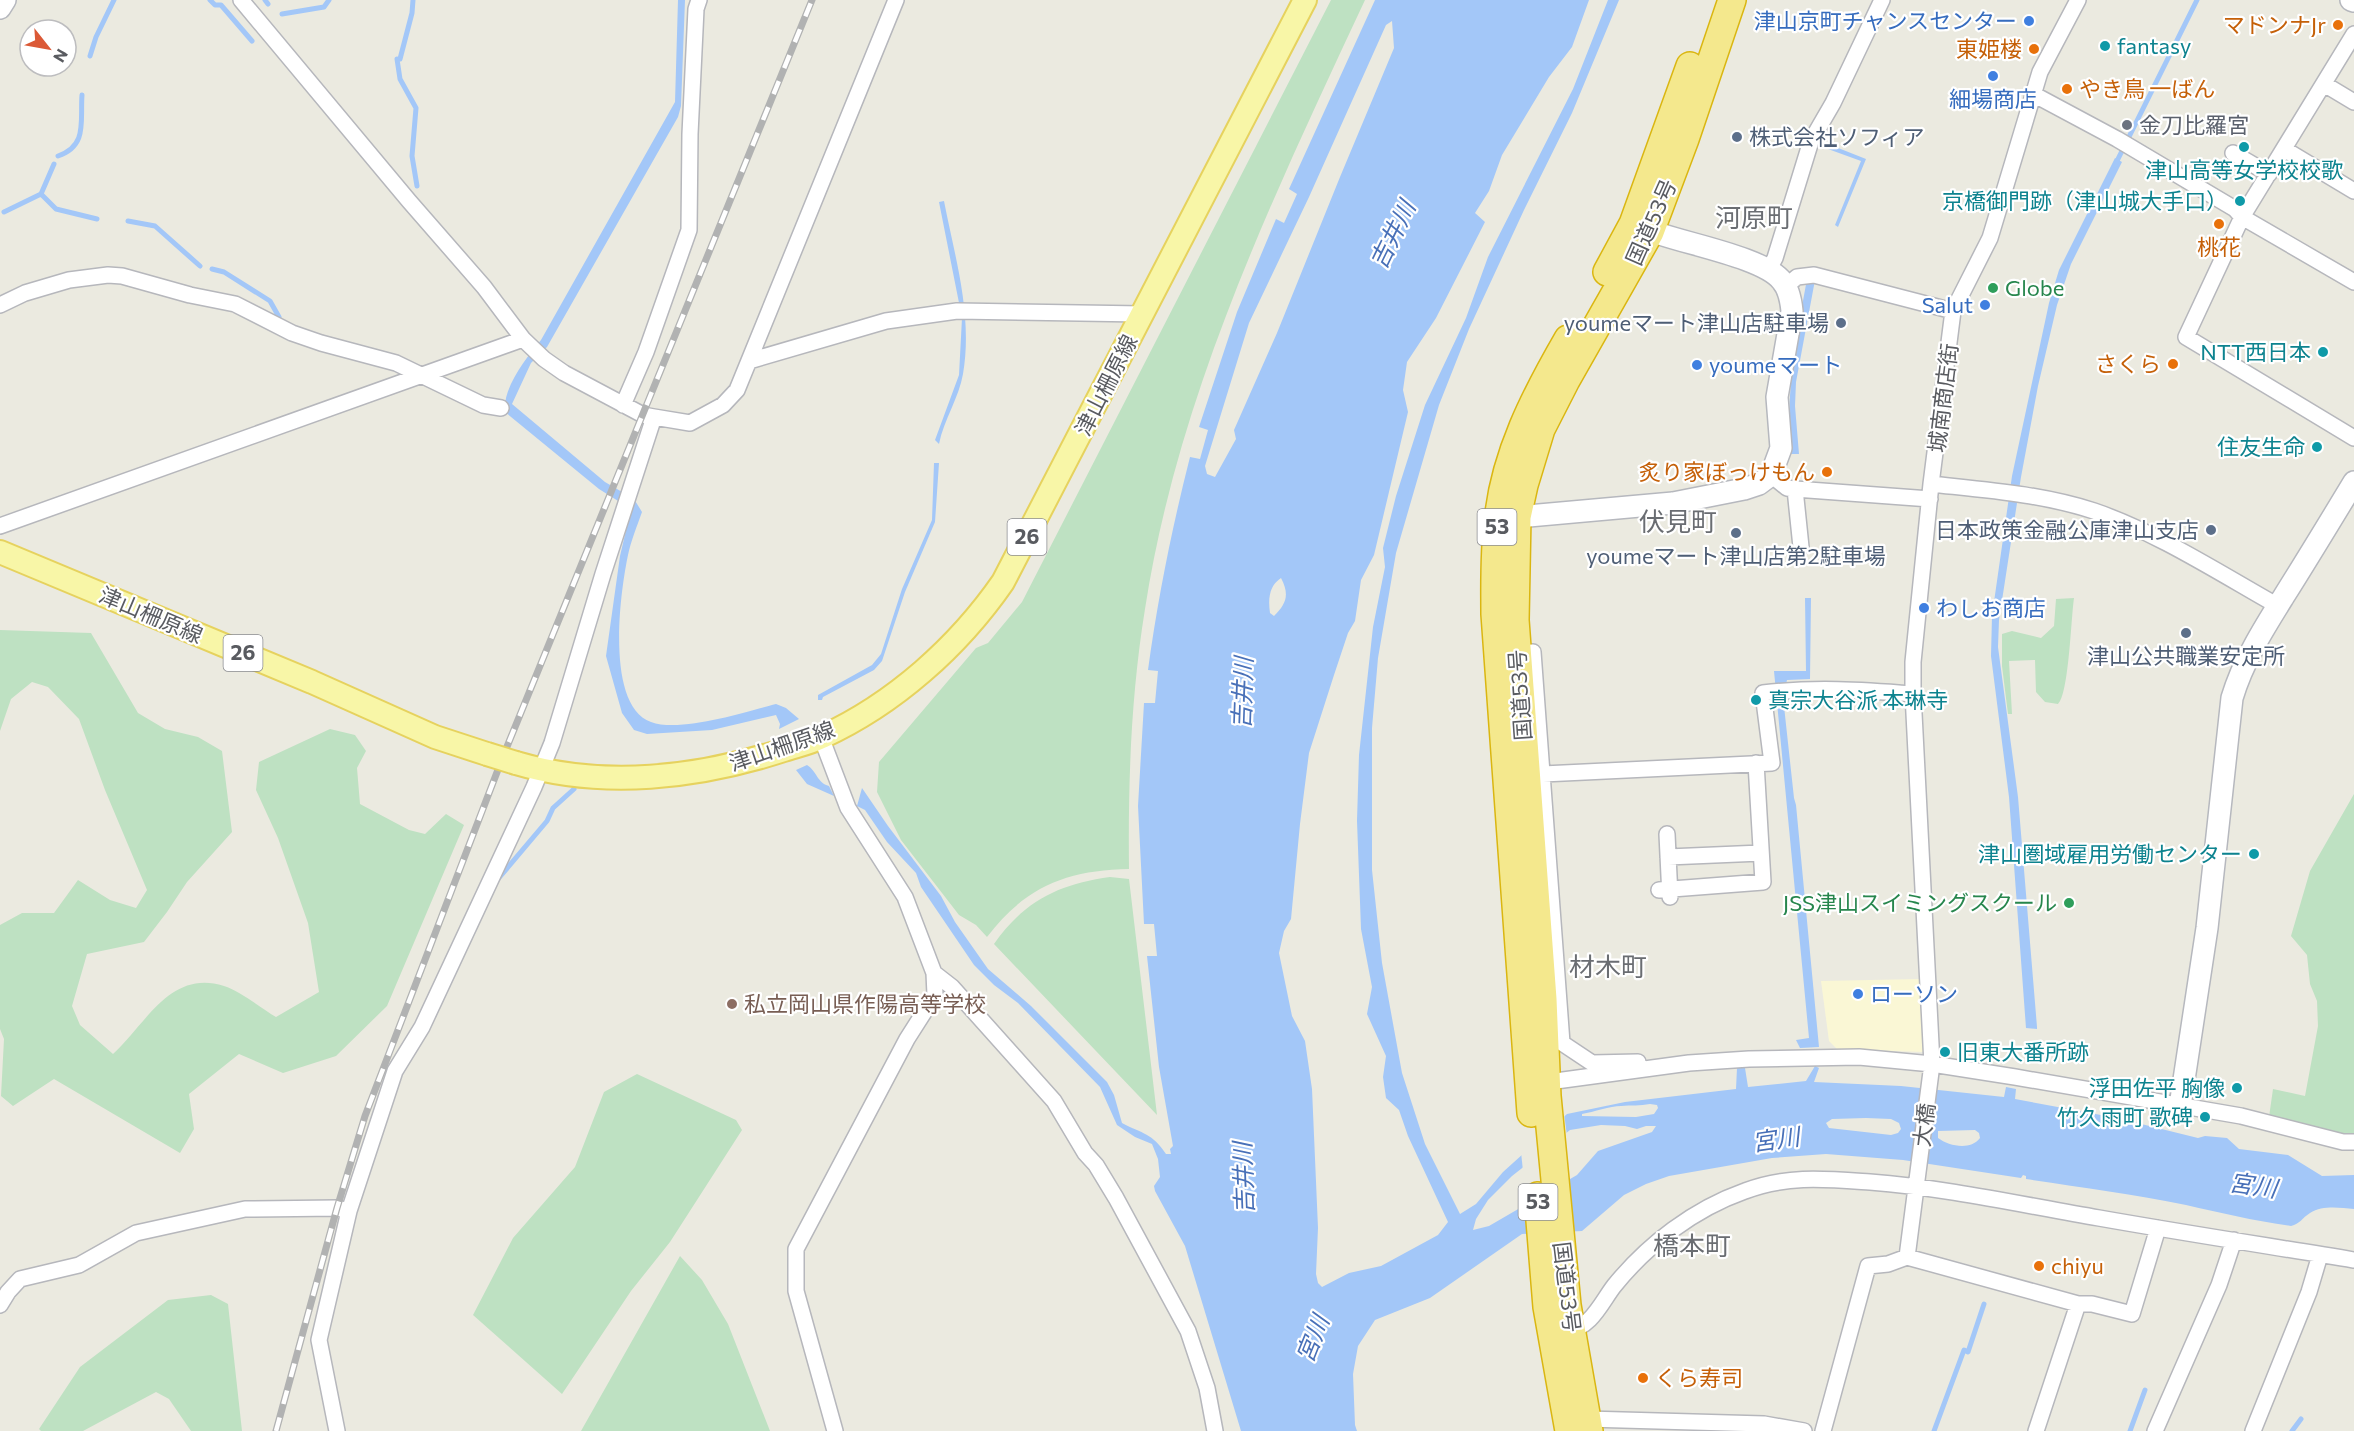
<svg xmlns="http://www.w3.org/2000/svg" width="2354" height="1431" viewBox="0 0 2354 1431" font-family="Commissioner,'Noto Sans JP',sans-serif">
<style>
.commercial{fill:#faf7d5}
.green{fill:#bee1c2}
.water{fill:#a3c7f8;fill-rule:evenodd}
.pier{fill:#ebeae0}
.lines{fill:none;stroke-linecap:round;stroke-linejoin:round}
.stream{stroke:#a3c7f8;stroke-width:5}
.street-casing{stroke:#b6b7bc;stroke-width:18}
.secondary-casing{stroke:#b6b8be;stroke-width:24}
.primary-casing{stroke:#e6d25e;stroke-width:26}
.highway-casing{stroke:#dab611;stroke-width:30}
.street{stroke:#fff;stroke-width:15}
.secondary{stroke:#fff;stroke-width:21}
.primary{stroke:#f8f6a7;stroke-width:22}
.highway{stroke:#f4e88d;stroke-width:27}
.rail-casing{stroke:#b1b2b2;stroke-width:7}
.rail{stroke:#fff;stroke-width:4.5;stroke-dasharray:14;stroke-linecap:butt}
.primary-bridge-casing{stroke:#e6d25e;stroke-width:26;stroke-linecap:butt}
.primary-bridge{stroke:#f8f6a7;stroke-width:22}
.shop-dot{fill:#3f7fe0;stroke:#fff;stroke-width:2}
.food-dot{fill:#e8710a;stroke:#fff;stroke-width:2}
.culture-dot{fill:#0f9aa8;stroke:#fff;stroke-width:2}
.worship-dot{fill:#6b7280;stroke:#fff;stroke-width:2}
.service-dot{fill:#5c6f8a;stroke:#fff;stroke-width:2}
.leisure-dot{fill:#2e9e5b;stroke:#fff;stroke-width:2}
.education-dot{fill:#8d6e63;stroke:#fff;stroke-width:2}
.labels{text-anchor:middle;stroke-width:4.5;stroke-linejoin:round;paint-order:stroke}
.shield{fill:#fff;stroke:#8b8c90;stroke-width:1.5}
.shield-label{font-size:21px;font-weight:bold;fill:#595b60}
.shop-label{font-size:22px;fill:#366cbe;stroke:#fff;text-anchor:start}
.food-label{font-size:22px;fill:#c56008;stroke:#fff;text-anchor:end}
.culture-label{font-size:22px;fill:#0d838f;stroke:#fff;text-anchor:end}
.worship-label{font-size:22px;fill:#5b616d;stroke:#fff;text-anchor:start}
.service-label{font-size:22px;fill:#4e5e75;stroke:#fff;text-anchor:end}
.street-label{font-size:22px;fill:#595b60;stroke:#fff}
.leisure-label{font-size:22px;fill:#27864d;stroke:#fff;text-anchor:start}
.education-label{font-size:22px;fill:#785e54;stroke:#fff;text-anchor:start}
.water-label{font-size:24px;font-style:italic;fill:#4870b8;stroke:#fff}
.quarter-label{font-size:26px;fill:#6a6d72;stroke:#fff}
</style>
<rect width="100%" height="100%" fill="#ebeae0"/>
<!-- commercial -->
<path class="commercial" d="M 1920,979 L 1923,1052 L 1837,1049 L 1829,1041 L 1821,981 Z"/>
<!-- green -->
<path class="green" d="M 1331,0 L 1365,0 C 1274,195 1178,394 1145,609 C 1131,695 1128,782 1129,869 C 1067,870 1025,887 987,937 L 976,925 L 959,915 L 901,840 L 877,792 L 879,762 L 976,648 L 988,643 L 1022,602 Z
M 2074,598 C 2071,618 2069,694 2058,704 L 2045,702 L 2036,692 L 2035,660 L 2009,661 L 2012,714 L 2008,714 L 2002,666 L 2002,634 L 2012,631 L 2041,638 L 2054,626 L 2056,599 Z
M 0,630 L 91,633 L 138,713 L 165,729 L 198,737 L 222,751 L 232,832 L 187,882 L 167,912 L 144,942 L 87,954 L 72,1006 L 80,1025 L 113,1054 C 146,1024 170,969 224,986 C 240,991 261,1008 276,1017 L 319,992 L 308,923 L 278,838 L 256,790 L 259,762 L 330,729 L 355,735 L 366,751 L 357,768 L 360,804 L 409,830 L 425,834 L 446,814 L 464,825 L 387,1006 L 336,1056 L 283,1073 L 239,1054 L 189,1094 L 194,1129 L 180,1153 L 54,1079 L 13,1106 L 1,1096 L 4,1039 L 0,1029 L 0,925 L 22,913 L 54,913 L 78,880 L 110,900 L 136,908 L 147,890 L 105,790 L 79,719 L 48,687 L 32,682 L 11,699 L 0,731 Z
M 2354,794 L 2354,1133 L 2344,1134 L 2269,1117 L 2273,1089 L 2305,1096 L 2318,1026 L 2317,1001 L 2310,984 L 2307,955 L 2291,936 L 2310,871 Z
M 1110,877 L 1129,879 L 1157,1115 L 994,944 C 1024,901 1059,884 1110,877 Z
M 637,1074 L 736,1120 L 742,1130 L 670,1242 L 631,1291 L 562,1394 L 473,1315 L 513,1238 L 575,1167 L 604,1092 Z
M 680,1256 L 702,1280 L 728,1324 L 770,1431 L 581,1431 Z
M 211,1295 L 228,1304 L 242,1431 L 191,1431 L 169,1399 L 156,1392 L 83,1431 L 41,1431 L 39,1429 L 80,1367 L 168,1300 Z"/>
<!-- water -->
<path class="water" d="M 678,0 L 685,0 L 681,106 L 678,117 L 547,347 L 531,363 L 512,404 L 605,482 L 634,499 L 642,512 C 637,526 631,541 628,555 C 620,593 605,705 651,722 C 680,733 746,712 776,704 L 786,708 L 799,719 L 779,729 L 780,724 L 776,715 L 712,730 L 647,734 L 634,730 L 622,713 L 606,656 L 620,556 L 631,509 L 599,489 L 505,412 C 502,389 526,358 541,340 L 675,102 Z
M 1375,0 L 1589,0 L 1572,47 L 1549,77 L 1502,155 L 1489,191 L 1475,213 L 1485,222 L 1436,318 L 1407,362 L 1403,390 L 1408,412 L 1374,555 L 1361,580 L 1355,621 L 1348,633 L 1334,675 L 1309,753 L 1300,824 L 1291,919 L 1284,931 L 1279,953 L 1292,1016 L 1305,1041 L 1312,1089 L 1318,1228 L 1316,1274 L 1318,1283 L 1322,1287 L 1349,1273 L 1381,1266 L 1438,1235 L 1448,1222 L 1408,1136 L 1399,1110 L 1386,1098 L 1383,1077 L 1386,1056 L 1367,1014 L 1372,987 L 1361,929 L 1357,821 L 1359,755 L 1373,627 L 1385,567 L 1383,548 L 1396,496 L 1425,405 L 1466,318 L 1488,257 L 1573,89 L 1608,0 L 1619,0 L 1572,113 L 1524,210 L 1469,329 L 1439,405 L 1396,553 L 1378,658 L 1372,728 L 1372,870 L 1382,963 L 1402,1073 L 1425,1144 L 1460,1214 L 1476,1204 L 1503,1172 L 1567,1114 L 1625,1102 L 1736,1089 L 1737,1068 L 1745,1068 L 1748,1087 L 1806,1081 L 1815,1066 L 1819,1068 L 1814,1082 L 1901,1086 L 2004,1097 L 2006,1087 L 2016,1089 L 2015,1099 L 2117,1118 L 2198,1138 L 2205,1136 L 2227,1138 L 2239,1149 L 2288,1155 L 2322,1176 L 2354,1175 L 2354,1209 C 2340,1208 2323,1205 2310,1213 C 2302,1218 2300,1224 2291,1226 C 2255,1221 2221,1213 2186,1205 C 2133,1194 2079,1187 2026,1179 L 2026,1176 L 2023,1175 L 2021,1178 L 1903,1160 L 1826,1154 L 1772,1158 L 1669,1176 L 1646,1184 L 1624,1195 L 1582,1231 L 1522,1234 L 1430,1298 L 1375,1320 L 1358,1346 L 1353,1374 L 1355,1425 L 1357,1431 L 1241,1431 L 1185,1246 L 1155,1191 L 1154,1186 L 1160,1177 L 1158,1159 L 1152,1144 L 1135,1137 L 1117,1125 L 1100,1087 L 1018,1003 L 994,985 L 974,965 L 921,887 L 916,873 L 887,842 L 865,810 L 857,806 L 862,788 L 888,826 L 941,896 L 955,922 L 988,969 L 1031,1006 L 1107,1082 L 1114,1095 L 1122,1123 C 1143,1134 1152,1133 1166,1154 L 1171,1154 L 1170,1149 L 1173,1146 L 1159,1067 L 1147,956 L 1157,956 L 1154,924 L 1144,924 L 1138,806 L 1144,703 L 1155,703 L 1158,671 L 1148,670 C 1158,597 1172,528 1190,457 L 1200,459 L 1208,430 L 1199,427 L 1237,312 L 1276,219 L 1284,223 L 1297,194 L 1289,189 ZM 1392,21 L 1394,48 L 1340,177 L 1277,333 L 1234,430 L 1236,439 L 1215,477 L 1207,474 L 1205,466 L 1249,323 L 1309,197 L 1386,25 ZM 1281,578 C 1290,595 1286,604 1274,616 L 1270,613 C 1268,599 1269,586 1281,578 ZM 1650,1104 L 1657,1105 L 1658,1108 L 1654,1114 L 1636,1117 L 1582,1116 L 1582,1114 C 1594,1112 1610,1106 1621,1106 C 1631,1105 1640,1106 1650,1104 ZM 1866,1118 L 1891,1119 L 1899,1123 L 1901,1129 L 1898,1133 L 1891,1135 L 1829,1128 L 1826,1123 L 1832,1119 ZM 1601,1125 L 1625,1126 L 1637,1129 L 1646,1126 L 1656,1126 L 1652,1132 L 1598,1151 L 1577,1175 L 1489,1226 L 1473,1230 L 1476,1219 L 1488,1200 L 1512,1176 L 1570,1130 ZM 1975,1130 L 1979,1133 L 1980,1138 C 1970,1151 1949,1146 1938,1138 L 1938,1131 Z
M 1823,134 L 1826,135 L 1823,142 L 1866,159 L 1838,227 L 1835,225 L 1861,161 L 1817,145 Z
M 2115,158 L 2122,162 L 2071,264 L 2057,305 L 2038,386 L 2021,477 L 1999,620 L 1998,647 L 2018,797 L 2037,1027 L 2037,1029 L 2026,1028 L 2009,797 L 1991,656 L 1992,616 L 2012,476 L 2049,303 L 2059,270 Z
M 944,201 C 955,258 973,315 963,374 C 959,398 944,419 939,444 L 935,440 L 959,375 L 962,318 L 939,202 Z
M 1807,279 L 1815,280 L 1796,382 L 1795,406 L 1799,454 L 1791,454 C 1785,393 1796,339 1807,279 Z
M 934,463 L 939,463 L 935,522 L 905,592 L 882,661 L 874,670 L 823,697 L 822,700 L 818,700 L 818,695 L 872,665 L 881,654 L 902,589 L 932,520 Z
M 1805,598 L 1811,598 L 1810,679 L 1787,680 L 1783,697 L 1794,798 L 1796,805 L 1819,1047 L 1800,1048 L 1796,1040 L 1809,1038 L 1774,671 L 1806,671 Z
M 807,765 C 817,771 817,783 829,786 L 834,796 L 807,784 L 796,770 Z"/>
<!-- pier -->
<path class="pier" d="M 1564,1113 L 1567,1136 L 1523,1171 L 1521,1152 Z"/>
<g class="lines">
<!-- stream -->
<path class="stream" d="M 210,0 L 215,5 L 221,5 L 252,41
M 265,0 L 268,4
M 282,14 L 324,7 L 329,0
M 90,56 L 96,37 L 114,0
M 397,59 L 400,79 L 416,108 L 412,156 L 417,186
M 400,59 L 412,13 L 413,0
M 58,156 C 88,146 80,121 82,95
M 2115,165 L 2197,0
M 41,194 L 56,209 L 97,219
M 4,212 L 41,194 L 54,164
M 128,221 L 155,226 L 200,266
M 212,269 L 224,272 L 270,301 L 279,317
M 498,879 L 547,821 L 553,808 L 574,789
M 1934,1431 L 1964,1350 L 1968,1352 L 1984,1304
M 2130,1431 L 2145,1390
M 2292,1431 L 2301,1419"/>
<defs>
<path id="street" d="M 241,0 L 409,201 L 484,287 L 523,339 L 544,359 L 564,373 L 643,415 L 654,417 L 690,423 L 723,405 L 737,390 L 896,0
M 2354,34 L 2242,217 L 2186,337 L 2354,438
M 2324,84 L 2354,102
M 2033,94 L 2117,139 L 2235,209 L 2242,217 L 2354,282
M 2284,149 L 2354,191
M 2233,153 L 2269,174
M 1768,271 L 1775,258 L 1811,141 L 1833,103 L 1882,0
M 1785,287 L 1797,277 L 1814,275 L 1953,311
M 0,305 L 25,293 L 69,280 L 108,275 L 122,276 L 190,295 L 235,304 L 292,333 L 321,343 L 396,363 L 483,405 L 501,408
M 749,361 L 886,321 L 957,311 L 1143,314
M 623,405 L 646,352 L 689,230 L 690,134 L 696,9 L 699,0
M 1771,475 L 1787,488 L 1795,489 L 1930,499
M 1931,484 C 1986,490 2042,494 2094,511 C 2156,532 2221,574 2278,606
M 1795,489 L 1801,547
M 0,526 L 523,339
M 1517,653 L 1533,652 L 1562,1043 L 1592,1063 L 1638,1062
M 821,737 L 848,808 L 905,897 L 934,973 L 935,995 L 907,1039 L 796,1249 L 796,1291 L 835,1431
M 1543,774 L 1772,763 L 1763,693 C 1815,687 1861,690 1913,694
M 1667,834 L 1670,897
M 1668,857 L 1761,853
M 1659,890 L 1763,882 L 1756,763
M 934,973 L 952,987 L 1054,1101 L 1085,1153 L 1096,1165 L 1116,1198 L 1188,1331 L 1207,1388 L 1215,1431
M 1541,1083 L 1689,1063 L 1749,1059 L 1859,1057 L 1932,1064 L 2015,1077 L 2241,1116 L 2343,1142 L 2354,1142
M 1907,1257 L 1932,1064 L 1913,694 L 1913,662 L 1931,484 L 1953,311 L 1990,238 L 2040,72 L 2078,0
M 0,1305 L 8,1292 L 20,1279 L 79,1265 L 136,1233 L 245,1209 L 337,1208 L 349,1211
M 1567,1331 C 1591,1328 1601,1303 1614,1286 C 1648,1244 1694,1209 1745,1191 C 1787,1175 1826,1179 1870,1182 C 1947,1188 2023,1205 2099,1218 C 2184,1233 2269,1246 2354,1260
M 1587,1419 L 1764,1424 L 1804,1431
M 337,1431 L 319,1340 L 349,1211 L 395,1071 L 422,1027 L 534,787 L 552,743 L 603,574 L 654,417
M 1823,1431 L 1868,1266 L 1888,1264 L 1907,1257 L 2078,1304 L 2092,1304 L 2132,1314 L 2158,1228
M 2036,1431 L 2078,1304
M 2155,1431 L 2219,1285 L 2234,1240
M 2253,1431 L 2309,1292 L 2320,1255"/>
<path id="secondary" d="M 2351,0 L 2354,1
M 0,8 L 5,0
M 1517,517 L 1673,503 L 1744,489 L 1759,484 L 1771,475 L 1781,448 L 1777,397 L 1792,311 C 1791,301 1789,289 1782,281 C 1762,255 1671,242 1638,226
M 2180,1106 L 2207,928 L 2232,698 C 2243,661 2264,628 2284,596 C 2308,558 2331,520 2354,482"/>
<path id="primary" d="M 0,552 L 312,682 L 435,737 L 487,754
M 516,763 C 603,789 698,778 784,750 C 796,746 810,743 822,737 C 894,704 958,647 1003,582 L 1305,0"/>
<path id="highway" d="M 1607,272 L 1633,224 L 1690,66
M 1531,1113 L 1495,614 C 1495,584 1494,553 1498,522 C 1504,456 1535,396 1568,339
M 1538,1196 L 1547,1307 L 1569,1431
M 1589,1431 L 1567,1305 L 1547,1096 L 1543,999 L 1515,620 L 1517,517 L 1524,485 L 1541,429 L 1566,380 L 1650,232 L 1685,139 L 1732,0"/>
</defs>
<!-- street casing -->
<use href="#street" class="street-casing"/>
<!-- secondary casing -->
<use href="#secondary" class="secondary-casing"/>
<!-- primary casing -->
<use href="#primary" class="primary-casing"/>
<!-- highway casing -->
<use href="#highway" class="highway-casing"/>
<!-- street -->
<use href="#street" class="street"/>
<!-- secondary -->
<use href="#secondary" class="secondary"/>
<!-- primary -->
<use href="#primary" class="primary"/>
<!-- highway -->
<use href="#highway" class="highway"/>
<defs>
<path id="rail" d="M 276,1431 L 337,1208 L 365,1116 L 504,754 L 812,0"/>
</defs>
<!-- rail casing -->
<use href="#rail" class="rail-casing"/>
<!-- rail -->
<use href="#rail" class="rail"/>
<defs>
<path id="primary-bridge" d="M 487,754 L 516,763"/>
</defs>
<!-- primary-bridge casing -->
<use href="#primary-bridge" class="primary-bridge-casing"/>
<!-- primary-bridge -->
<use href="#primary-bridge" class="primary-bridge"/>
</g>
<!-- markers -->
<g class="shop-dot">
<circle cx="2029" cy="21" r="6"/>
<circle cx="1993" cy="76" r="6"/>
<circle cx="1985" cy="305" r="6"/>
<circle cx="1697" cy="365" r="6"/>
<circle cx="1924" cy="608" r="6"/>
<circle cx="1858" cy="994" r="6"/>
</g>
<g class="food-dot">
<circle cx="2338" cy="25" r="6"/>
<circle cx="2034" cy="49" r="6"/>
<circle cx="2067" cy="89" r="6"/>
<circle cx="2219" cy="224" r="6"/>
<circle cx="2173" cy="364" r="6"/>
<circle cx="1827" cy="472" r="6"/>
<circle cx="2039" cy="1266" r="6"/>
<circle cx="1643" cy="1378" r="6"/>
</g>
<g class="culture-dot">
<circle cx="2105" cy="46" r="6"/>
<circle cx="2244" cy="147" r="6"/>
<circle cx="2240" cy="201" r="6"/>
<circle cx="2323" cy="352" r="6"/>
<circle cx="2317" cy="447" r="6"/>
<circle cx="1756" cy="700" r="6"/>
<circle cx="2254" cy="854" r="6"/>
<circle cx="1945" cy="1052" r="6"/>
<circle cx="2237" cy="1088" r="6"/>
<circle cx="2205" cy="1117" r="6"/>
</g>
<circle class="worship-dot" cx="2127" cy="125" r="6"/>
<g class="service-dot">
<circle cx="1737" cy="137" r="6"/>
<circle cx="1841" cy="323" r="6"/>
<circle cx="2211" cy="530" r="6"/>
<circle cx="1736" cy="533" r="6"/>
<circle cx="2186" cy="633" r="6"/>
</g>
<g class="leisure-dot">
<circle cx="1993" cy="288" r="6"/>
<circle cx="2069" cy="903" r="6"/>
</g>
<circle class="education-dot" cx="732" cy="1004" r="6"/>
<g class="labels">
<!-- shield labels -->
<g class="shield">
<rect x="1477.5" y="509" width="39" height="36" rx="4.5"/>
<rect x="1007.5" y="519" width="39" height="36" rx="4.5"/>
<rect x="223.5" y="635" width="39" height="36" rx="4.5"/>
<rect x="1518.5" y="1184" width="39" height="36" rx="4.5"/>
</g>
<g class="shield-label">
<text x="1497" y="534">53</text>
<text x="1027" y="544">26</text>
<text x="243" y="660">26</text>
<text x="1538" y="1209">53</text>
</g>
<!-- shop labels -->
<g class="shop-label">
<text x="2017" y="29" text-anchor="end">津山京町チャンスセンター</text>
<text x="1993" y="107" text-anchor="middle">細場商店</text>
<text x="1973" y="313" text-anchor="end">Salut</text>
<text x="1709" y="373">youmeマート</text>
<text x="1936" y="616">わしお商店</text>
<text x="1870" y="1002">ローソン</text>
</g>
<!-- food labels -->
<g class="food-label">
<text x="2326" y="33">マドンナJr</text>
<text x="2022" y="57">東姫楼</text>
<text x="2079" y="97" text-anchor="start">やき鳥 一ばん</text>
<text x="2219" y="255" text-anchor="middle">桃花</text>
<text x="2161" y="372">さくら</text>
<text x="1815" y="480">炙り家ぼっけもん</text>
<text x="2051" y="1274" text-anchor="start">chiyu</text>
<text x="1655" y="1386" text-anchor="start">くら寿司</text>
</g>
<!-- culture labels -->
<g class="culture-label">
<text x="2117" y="54" text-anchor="start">fantasy</text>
<text x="2244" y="178" text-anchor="middle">津山高等女学校校歌</text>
<text x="2228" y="209">京橋御門跡（津山城大手口）</text>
<text x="2311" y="360">NTT西日本</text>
<text x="2305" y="455">住友生命</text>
<text x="1768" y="708" text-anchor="start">真宗大谷派 本琳寺</text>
<text x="2242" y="862">津山圏域雇用労働センター</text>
<text x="1957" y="1060" text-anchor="start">旧東大番所跡</text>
<text x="2225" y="1096">浮田佐平 胸像</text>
<text x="2193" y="1125">竹久雨町 歌碑</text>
</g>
<!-- worship labels -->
<g class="worship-label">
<text x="2139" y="133">金刀比羅宮</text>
</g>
<!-- service labels -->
<g class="service-label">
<text x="1749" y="145" text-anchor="start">株式会社ソフィア</text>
<text x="1829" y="331">youmeマート津山店駐車場</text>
<text x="2199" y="538">日本政策金融公庫津山支店</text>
<text x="1736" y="564" text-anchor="middle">youmeマート津山店第2駐車場</text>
<text x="2186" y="664" text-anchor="middle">津山公共職業安定所</text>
</g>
<!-- street labels -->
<g class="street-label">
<text transform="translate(1651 222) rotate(-66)" y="8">国道53号</text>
<text transform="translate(1106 385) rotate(-63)" y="8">津山柵原線</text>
<text transform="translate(1943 398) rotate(-83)" y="8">城南商店街</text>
<text transform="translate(151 615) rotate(23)" y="8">津山柵原線</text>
<text transform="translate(1520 695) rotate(-94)" y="8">国道53号</text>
<text transform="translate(782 746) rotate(-19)" y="8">津山柵原線</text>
<text transform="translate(1924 1125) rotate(-83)" y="8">大橋</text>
<text transform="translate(1567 1287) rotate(83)" y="8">国道53号</text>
</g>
<!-- leisure labels -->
<g class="leisure-label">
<text x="2005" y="296">Globe</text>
<text x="2057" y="911" text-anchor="end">JSS津山スイミングスクール</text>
</g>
<!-- education labels -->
<g class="education-label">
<text x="744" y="1012">私立岡山県作陽高等学校</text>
</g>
<!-- water labels -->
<g class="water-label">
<text transform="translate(1393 235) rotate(-64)" y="8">吉井川</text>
<text transform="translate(1243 693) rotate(-88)" y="8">吉井川</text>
<text transform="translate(1776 1140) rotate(-8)" y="8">宮川</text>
<text transform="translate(1244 1178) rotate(-92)" y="8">吉井川</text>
<text transform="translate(2253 1186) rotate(8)" y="8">宮川</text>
<text transform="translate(1313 1339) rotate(-68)" y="8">宮川</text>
</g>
<!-- quarter labels -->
<g class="quarter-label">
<text x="1754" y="227">河原町</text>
<text x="1678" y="531">伏見町</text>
<text x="1608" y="976">材木町</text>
<text x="1692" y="1255">橋本町</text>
</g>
</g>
<!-- north arrow -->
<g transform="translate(48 48) rotate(121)"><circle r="28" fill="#ffffff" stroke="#bdbdbf" stroke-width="1.5"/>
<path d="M0-4.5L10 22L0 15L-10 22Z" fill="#db5936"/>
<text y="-9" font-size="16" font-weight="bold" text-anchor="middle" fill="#595b60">N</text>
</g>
</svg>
